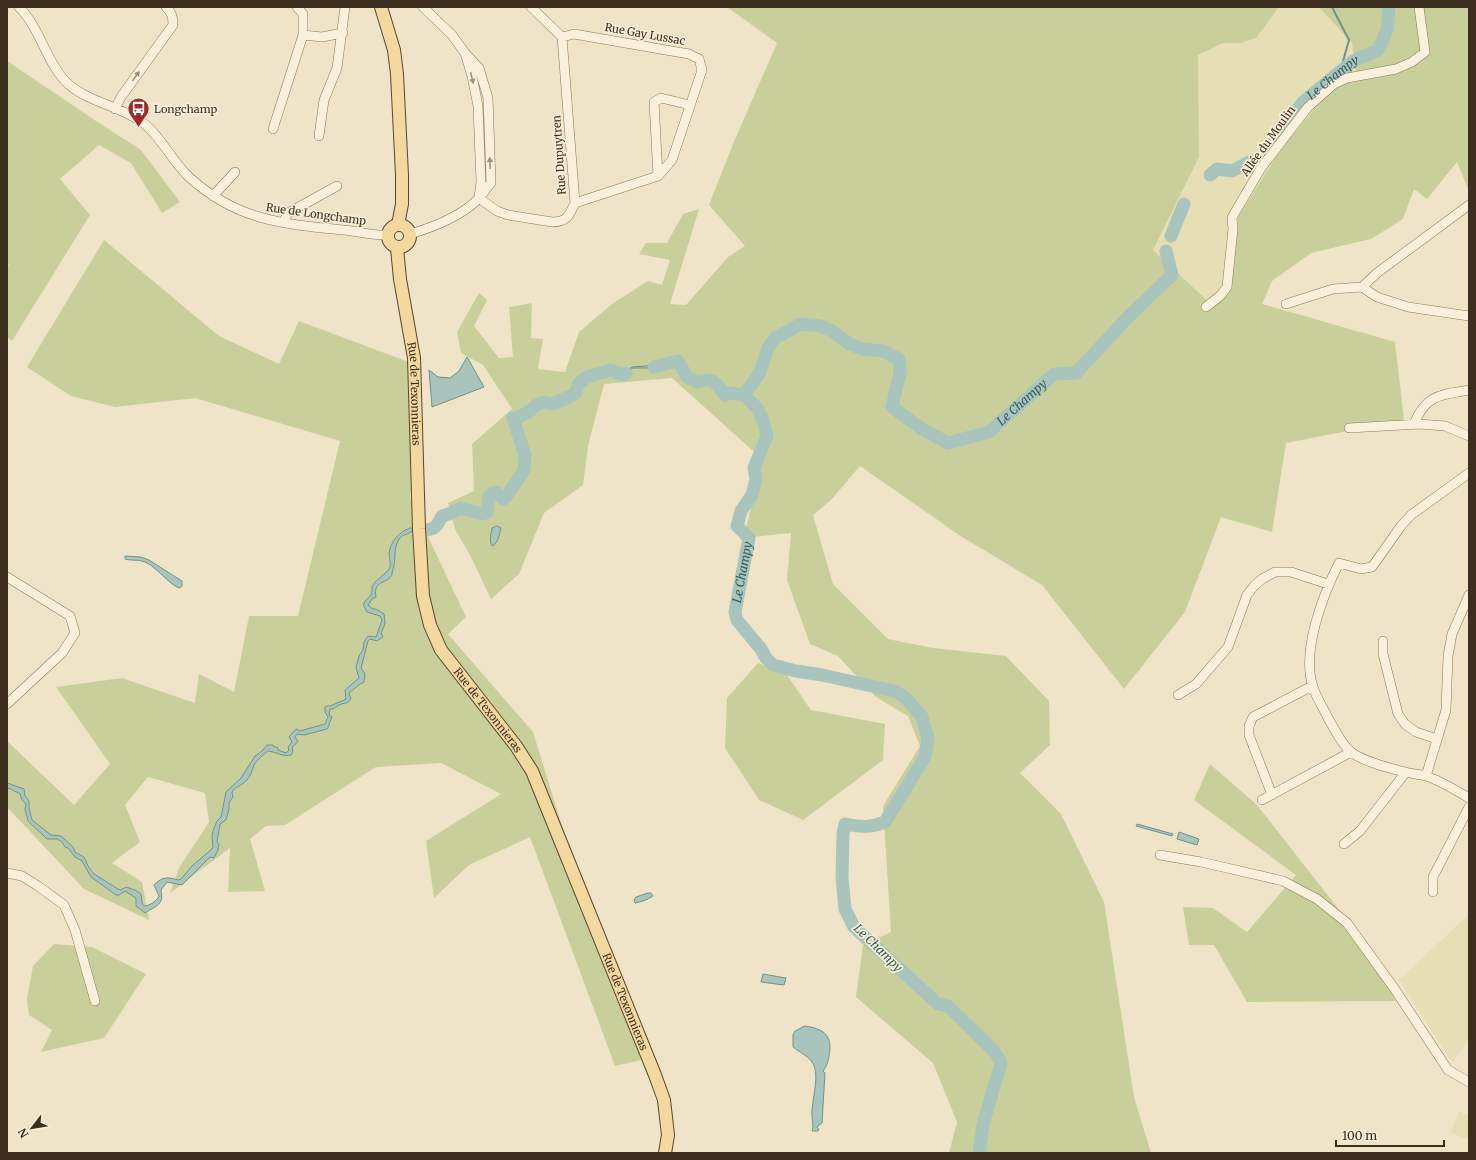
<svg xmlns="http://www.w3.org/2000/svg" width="1476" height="1160" viewBox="0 0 1476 1160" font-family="Merriweather,serif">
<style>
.farmland{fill:#e6deb5}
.green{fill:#c9cf9b}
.water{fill:#a9c4bc;stroke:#6f938a}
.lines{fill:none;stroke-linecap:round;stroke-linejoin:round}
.stream{stroke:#6f938a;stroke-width:2}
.river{stroke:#a9c4bc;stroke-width:13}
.minor-casing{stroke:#8d765c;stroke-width:10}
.major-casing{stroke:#5b4430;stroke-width:14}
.minor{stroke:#faf1dc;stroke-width:9}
.major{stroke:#f3d9a0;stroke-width:12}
.oneway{fill:#9c907e}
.labels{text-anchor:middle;stroke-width:3.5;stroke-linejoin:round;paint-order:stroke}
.street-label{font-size:11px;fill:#3d2e20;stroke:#f7eed8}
.poi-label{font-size:11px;fill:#3d2e20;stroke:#f7eed8;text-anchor:start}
.water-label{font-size:12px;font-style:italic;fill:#2f5d5a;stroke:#f7eed8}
</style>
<rect width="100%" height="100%" fill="#f0e4c8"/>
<!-- farmland -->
<path class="farmland" d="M 1279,7 L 1319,7 L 1352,43 L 1357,80 L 1280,151 L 1238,217 L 1232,285 L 1210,303 L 1153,250 L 1199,157 L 1198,55 L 1223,43 L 1241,43 L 1256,38 Z
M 1469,914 L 1469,1039 L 1453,1062 L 1448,1057 L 1399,980 Z
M 1459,1111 L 1469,1116 L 1469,1140 L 1451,1133 Z"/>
<!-- green -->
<path class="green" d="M 727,7 L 1279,7 L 1256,38 L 1241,43 L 1223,43 L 1198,55 L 1199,157 L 1153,250 L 1210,303 L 1232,285 L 1238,217 L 1280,151 L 1328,92 L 1339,86 L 1357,80 L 1352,43 L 1319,7 L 1469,7 L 1469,191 L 1457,162 L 1427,199 L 1414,189 L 1403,219 L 1371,239 L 1311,253 L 1272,281 L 1262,304 L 1395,342 L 1404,420 L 1286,443 L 1272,532 L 1221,517 L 1185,612 L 1124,689 L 1042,585 L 962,537 L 860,466 L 831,500 L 813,515 L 833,584 L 888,639 L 933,648 L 1006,656 L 1049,701 L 1050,745 L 1020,773 L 1061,814 L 1104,902 L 1134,1097 L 1151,1153 L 949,1153 L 957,1122 L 933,1063 L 856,997 L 863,945 L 891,932 L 883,806 L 920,746 L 908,716 L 876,697 L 838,656 L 810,644 L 787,580 L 791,533 L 744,538 L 762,459 L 672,378 L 604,384 L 588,446 L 583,485 L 544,513 L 519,574 L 491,599 L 471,557 L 455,529 L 448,503 L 474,491 L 472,444 L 512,409 L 483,365 L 461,353 L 457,332 L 479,293 L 487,300 L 474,326 L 499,358 L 513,357 L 509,307 L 532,303 L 531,338 L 543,339 L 538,369 L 565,372 L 579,332 L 612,304 L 648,281 L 662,285 L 670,260 L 639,254 L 646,243 L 667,243 L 683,214 L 699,209 L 670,304 L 686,305 L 728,257 L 745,246 L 709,205 L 733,144 L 777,43 Z
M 7,61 L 99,123 L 141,150 L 180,202 L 162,213 L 131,163 L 99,145 L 60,179 L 90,215 L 12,341 L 7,337 L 7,268 L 9,264 L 7,263 Z
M 104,240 L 219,336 L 279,364 L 299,321 L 422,367 L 410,499 L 466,617 L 448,634 L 533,732 L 563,829 L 641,1060 L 615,1066 L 530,837 L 469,865 L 434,898 L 426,841 L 501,794 L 441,763 L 376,767 L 285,825 L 266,826 L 250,839 L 265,891 L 228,892 L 230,848 L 170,893 L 179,868 L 209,822 L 205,793 L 148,777 L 125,805 L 140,842 L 112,863 L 142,882 L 149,920 L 84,889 L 7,807 L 7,741 L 74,805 L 110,764 L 56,687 L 122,678 L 195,703 L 199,674 L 234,692 L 249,616 L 298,616 L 340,441 L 195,398 L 115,407 L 71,396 L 27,367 Z
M 758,663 L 787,675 L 811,710 L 885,724 L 883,760 L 803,820 L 759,800 L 725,748 L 727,698 Z
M 1210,764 L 1257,805 L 1344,916 L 1396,1001 L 1247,1002 L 1214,945 L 1189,945 L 1183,907 L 1213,908 L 1247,932 L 1296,875 L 1194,800 Z
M 54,944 L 92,947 L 146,974 L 104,1038 L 41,1052 L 52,1030 L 29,1015 L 27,999 L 33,966 Z"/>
<!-- water -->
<path class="water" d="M 804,322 C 834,323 839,340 863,347 C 874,351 890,347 900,355 C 905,360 903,366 902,373 L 899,373 C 901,366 901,359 894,355 C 884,349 872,352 861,349 C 840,342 825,319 801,324 C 796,326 791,329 787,332 C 774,339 769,343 764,358 C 763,363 762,368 759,373 C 755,381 749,388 744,395 L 729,393 L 725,395 C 714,384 716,376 698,382 C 686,378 684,370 677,361 L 670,362 L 648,368 L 633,368 L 623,375 C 619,374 616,372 611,371 C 604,369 585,378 579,383 L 579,389 L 575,394 L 564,400 L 553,404 L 543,402 L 535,406 L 524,415 L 513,418 C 514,447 537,453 515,484 C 511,490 508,495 503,499 L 496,493 L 492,493 L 489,496 L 487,512 L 483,514 L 460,508 L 449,514 L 442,516 C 437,523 437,530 426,530 L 426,528 L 434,525 L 439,516 L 449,513 L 460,504 L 478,511 L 485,511 C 485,503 483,491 493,489 C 499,489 500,491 503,496 L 505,495 L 521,471 L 523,456 L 509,421 L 511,414 C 522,421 532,405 541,400 L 550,402 L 557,400 L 569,396 L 576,390 L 577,382 C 584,377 602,368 611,369 C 615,369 619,372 624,373 L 632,367 L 646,366 L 672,359 L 680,360 L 689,375 L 691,378 L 700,380 L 703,376 L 719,381 L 725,393 L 733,391 L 742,391 C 747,385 752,381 755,374 C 759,366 761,358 764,350 C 771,335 788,325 804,322 Z
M 467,357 L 484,387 L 432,407 L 429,370 L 438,377 L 450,378 L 459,371 Z
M 497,526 L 501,528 C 499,534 499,543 492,546 C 489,541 491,534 492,528 Z
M 410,528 L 416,529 L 416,531 L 413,530 C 409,535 403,534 400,538 C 393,547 396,557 394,566 C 393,570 392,571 392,575 C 385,585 373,580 376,597 L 372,599 L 368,605 L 373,609 L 376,609 L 384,614 L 385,624 L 381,633 L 383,637 L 377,641 L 370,639 L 368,641 L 361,668 L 365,674 L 364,682 C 358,685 354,689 349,693 L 351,699 C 346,705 345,702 339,705 C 336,707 335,709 330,709 L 329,715 L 332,717 L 329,724 L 329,726 L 327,729 L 304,735 L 297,734 L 295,737 L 298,741 L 292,748 L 293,752 L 291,755 C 281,757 277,752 268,751 C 263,755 257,760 254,765 C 252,770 251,775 247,780 C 243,785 236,786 232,792 L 233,797 L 229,803 L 229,809 L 226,820 L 220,824 L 217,842 L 219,844 L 218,850 L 214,858 L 210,857 L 182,885 L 167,882 L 161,890 C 164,905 157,905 145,913 L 136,906 L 136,898 L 125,891 L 119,895 L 116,895 L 91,877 L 82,861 L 75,857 L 68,848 L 65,847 L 62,842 L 57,839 L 47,839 L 28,821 L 25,809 L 26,804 L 22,800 L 20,794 L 11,789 L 7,788 L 7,783 L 24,789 L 25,796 L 29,801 L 29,808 L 32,820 L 51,835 L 61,836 L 73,847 L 75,852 L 84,857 L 88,866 L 94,874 L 118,889 L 121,890 L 126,887 L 135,890 L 141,894 L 142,903 L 144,906 C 149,906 157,901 159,896 L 154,885 C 163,876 168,877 178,880 L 181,879 L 192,866 L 212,849 L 213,846 L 212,837 L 213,831 L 217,821 L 221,817 L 226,792 L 241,778 L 255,756 L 262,751 L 267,745 L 273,745 L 273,746 L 278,748 L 278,750 L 286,753 L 289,750 L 288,747 L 292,742 L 289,737 L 296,729 L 300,731 L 325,724 L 328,717 L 325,712 L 325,707 L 327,706 L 331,706 C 337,702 342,702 346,699 L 345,690 L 359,678 L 356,667 L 359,656 L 363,650 L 364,642 L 368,636 L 376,637 L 382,620 L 380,616 L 367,612 C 361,602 364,603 370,596 C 373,593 371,588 373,585 C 377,578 385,575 389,569 C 392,564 389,559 389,553 C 391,541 399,532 410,528 Z
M 125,556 L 141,557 L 149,560 L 182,581 L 182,586 L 179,588 C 169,584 157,568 147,563 C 140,559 132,561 125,559 Z
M 1137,824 L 1173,834 L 1172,836 L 1136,826 Z
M 1179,832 L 1199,839 L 1197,845 L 1177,839 Z
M 648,893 L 651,893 L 653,896 C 647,900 641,902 635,903 L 634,900 L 636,897 Z
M 763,974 L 786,978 L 784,985 L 761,982 Z
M 805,1026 C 824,1029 833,1035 829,1056 C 828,1062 827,1066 823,1071 L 825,1073 L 822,1123 L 817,1127 L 819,1130 L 818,1131 L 812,1131 C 814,1125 812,1121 812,1115 C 811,1101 821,1075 812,1062 C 808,1056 799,1052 793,1047 L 793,1035 L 795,1031 Z"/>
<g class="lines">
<!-- stream -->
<path class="stream" d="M 1332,7 L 1349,40 L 1340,72"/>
<!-- river -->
<g class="river">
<path id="s1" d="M 1268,150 L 1303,102 L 1353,61 L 1378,50 L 1387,30 L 1389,7"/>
<path d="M 1210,175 L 1217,169 L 1232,171 L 1251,161"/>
<path d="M 1171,236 L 1184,204"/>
<path d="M 654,367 L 678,361 L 687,377 L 698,382 C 713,376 716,383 725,395 L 729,393 L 744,395"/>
<path d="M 421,530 C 435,530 436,528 442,516 L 449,514 L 460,508 L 483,514 L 487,512 L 489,496 L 492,493 L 496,492 L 503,499 L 507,496 L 524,470 L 525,455 L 513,418 L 517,418 L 530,411 L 535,406 L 543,402 L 553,404 L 575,394 L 579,383 L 587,377 L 611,370 L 623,375 L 626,373"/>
<path id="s2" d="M 979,1153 L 983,1124 L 1001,1063 L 994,1051 L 948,1006 L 938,1004 L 854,927 L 845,909 L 842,877 L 843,834 L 845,824 C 860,827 871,828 885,822 L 925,757 L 928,739 L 922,717 L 906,698 L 894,691 L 822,675 L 796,671 L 773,665 L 766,658 L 761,649 L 737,620 L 735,612 L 749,538 L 737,526 L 741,511 L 752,495 L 756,479 L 754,468 L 767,436 L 763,420 L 757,408 L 744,395 L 760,372 L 768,348 L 775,338 L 801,324 L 821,326 L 832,331 L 848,343 L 862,349 L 883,351 L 899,359 L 900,373 L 892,407 L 922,429 L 948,443 L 989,432 L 1054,374 L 1076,373 L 1129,316 L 1172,275 L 1166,251"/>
</g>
<defs>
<path id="minor" d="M 19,7 C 40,28 45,59 65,81 C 86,102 118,105 142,122 C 160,135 172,161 189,177 C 236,220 282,224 343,230 C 357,231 373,236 387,235
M 423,7 L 452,35 L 465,53
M 303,35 L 322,37 L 343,33
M 562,37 L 574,34 L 689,54 L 699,59 L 702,70 L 672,160 L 658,176 L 575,203
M 115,109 L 121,97 L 173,25 C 173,17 172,13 166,7
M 273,129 L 303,35 L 303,14 L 297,7
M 319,136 L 324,100 L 337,68 L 345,7
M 658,176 L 654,102 L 661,98 L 690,105
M 213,196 L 235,172
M 479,198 L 497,211 L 508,215 L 552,222 C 568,222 569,215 575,203 L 562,37 L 531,7
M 283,223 L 288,213 L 337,186
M 410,234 C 434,227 462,216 479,198 C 483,193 487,188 491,183 L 488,98 L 479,68 L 465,53 L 472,76 L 478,106 L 481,182 L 479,198
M 1362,287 L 1377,273 L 1469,205
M 1286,304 L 1333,289 L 1362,287 L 1377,297 L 1408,307 L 1469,316
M 1206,307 L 1220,296 L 1227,287 L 1233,229 L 1232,218 L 1234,214 L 1261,168 L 1308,107 L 1334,84 L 1347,78 L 1396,69 L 1412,62 L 1425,52 L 1419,7
M 1414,424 C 1426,394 1441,395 1469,390
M 1349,428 L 1420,424 L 1445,426 L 1469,436
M 1469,473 L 1411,515 L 1401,526 L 1372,567 L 1361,569 L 1339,563 C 1323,595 1301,651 1313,687 C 1317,699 1324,709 1329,720 C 1336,731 1341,744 1351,752 C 1364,762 1389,768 1405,772 C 1412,774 1419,774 1426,776 C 1439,780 1457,791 1469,798
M 7,577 L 70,616 L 75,633 L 62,653 L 7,704
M 1383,641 L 1383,654 L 1398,714 L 1405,724 L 1416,732 L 1437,739
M 1178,695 L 1196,684 L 1228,647 L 1247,595 L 1254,586 L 1262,579 L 1275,572 L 1291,572 L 1328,584
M 1426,776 L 1446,710 L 1448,656 L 1452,634 L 1469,595
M 1272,795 L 1249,735 L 1249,726 L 1253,717 L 1312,686
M 1262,800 L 1351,752
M 1344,844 L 1360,831 L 1406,772
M 1160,855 L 1201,862 L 1283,881 L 1317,899 L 1347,923 L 1394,988 L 1448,1070 L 1469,1082
M 7,873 L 22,876 L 38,886 L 64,905 L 75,930 L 95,1001
M 1433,892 L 1433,877 L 1469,807"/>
<g id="major">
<path d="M 381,7 L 394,50 L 397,74 L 402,175 L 402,204 L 398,225"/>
<circle cx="399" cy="236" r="11"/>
<path id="s3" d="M 397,248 L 400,279 L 414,358 L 419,529 L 423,596 L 430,625 L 441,650 L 516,746 L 532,771 L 655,1075 L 664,1100 L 668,1135 L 665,1153"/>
</g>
</defs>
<!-- minor casing -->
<use href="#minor" class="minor-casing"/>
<!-- major casing -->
<use href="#major" class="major-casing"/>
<!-- minor -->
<use href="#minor" class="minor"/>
<!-- major -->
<use href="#major" class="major"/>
</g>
<!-- one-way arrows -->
<defs><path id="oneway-solid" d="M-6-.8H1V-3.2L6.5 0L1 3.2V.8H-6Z"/></defs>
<g class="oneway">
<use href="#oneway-solid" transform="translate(136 76) rotate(-54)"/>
<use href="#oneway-solid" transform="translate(472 78) rotate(76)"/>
<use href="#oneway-solid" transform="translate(490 163) rotate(-92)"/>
</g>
<!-- icons -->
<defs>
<symbol id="bus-pin" viewBox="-11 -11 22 30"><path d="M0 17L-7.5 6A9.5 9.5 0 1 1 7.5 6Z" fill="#9e2a2b" stroke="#f7eed8"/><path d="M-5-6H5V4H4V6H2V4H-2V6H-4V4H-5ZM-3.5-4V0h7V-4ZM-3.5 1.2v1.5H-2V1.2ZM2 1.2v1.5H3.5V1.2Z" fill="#fff"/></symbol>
</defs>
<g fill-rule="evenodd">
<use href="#bus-pin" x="126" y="96" width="25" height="34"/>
</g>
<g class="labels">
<!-- street labels -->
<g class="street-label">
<text transform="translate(645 34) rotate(10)" y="4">Rue Gay Lussac</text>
<text transform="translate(1268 141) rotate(-54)" y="4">Allée du Moulin</text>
<text transform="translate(559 155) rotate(-94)" y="4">Rue Dupuytren</text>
<text transform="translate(316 214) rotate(8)" y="4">Rue de Longchamp</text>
<text dy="4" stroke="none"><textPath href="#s3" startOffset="147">Rue de Texonnieras</textPath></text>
<text dy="4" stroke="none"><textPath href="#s3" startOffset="483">Rue de Texonnieras</textPath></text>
<text dy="4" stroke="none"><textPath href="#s3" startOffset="807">Rue de Texonnieras</textPath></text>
</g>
<!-- poi labels -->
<g class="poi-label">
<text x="154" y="113">Longchamp</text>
</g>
<!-- water labels -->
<g class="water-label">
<text dy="4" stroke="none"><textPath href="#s1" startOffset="98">Le Champy</textPath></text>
<text dy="4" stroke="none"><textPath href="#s2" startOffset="1429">Le Champy</textPath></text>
<text dy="4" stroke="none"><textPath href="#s2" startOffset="828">Le Champy</textPath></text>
<text transform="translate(878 948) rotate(44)" y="4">Le Champy</text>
</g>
</g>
<!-- border -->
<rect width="1476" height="1160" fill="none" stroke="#3d2e20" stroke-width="16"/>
<!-- north arrow -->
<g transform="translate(32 1128) rotate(239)" stroke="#f7eed8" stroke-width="3" paint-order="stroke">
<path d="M0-3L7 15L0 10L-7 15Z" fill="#3d2e20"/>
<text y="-6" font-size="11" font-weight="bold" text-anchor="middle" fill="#3d2e20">N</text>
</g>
<!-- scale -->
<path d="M1336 1140v6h108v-6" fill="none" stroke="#3d2e20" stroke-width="2"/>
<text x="1342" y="1140" font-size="12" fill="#3d2e20" stroke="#f7eed8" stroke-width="3" paint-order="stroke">100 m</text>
</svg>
